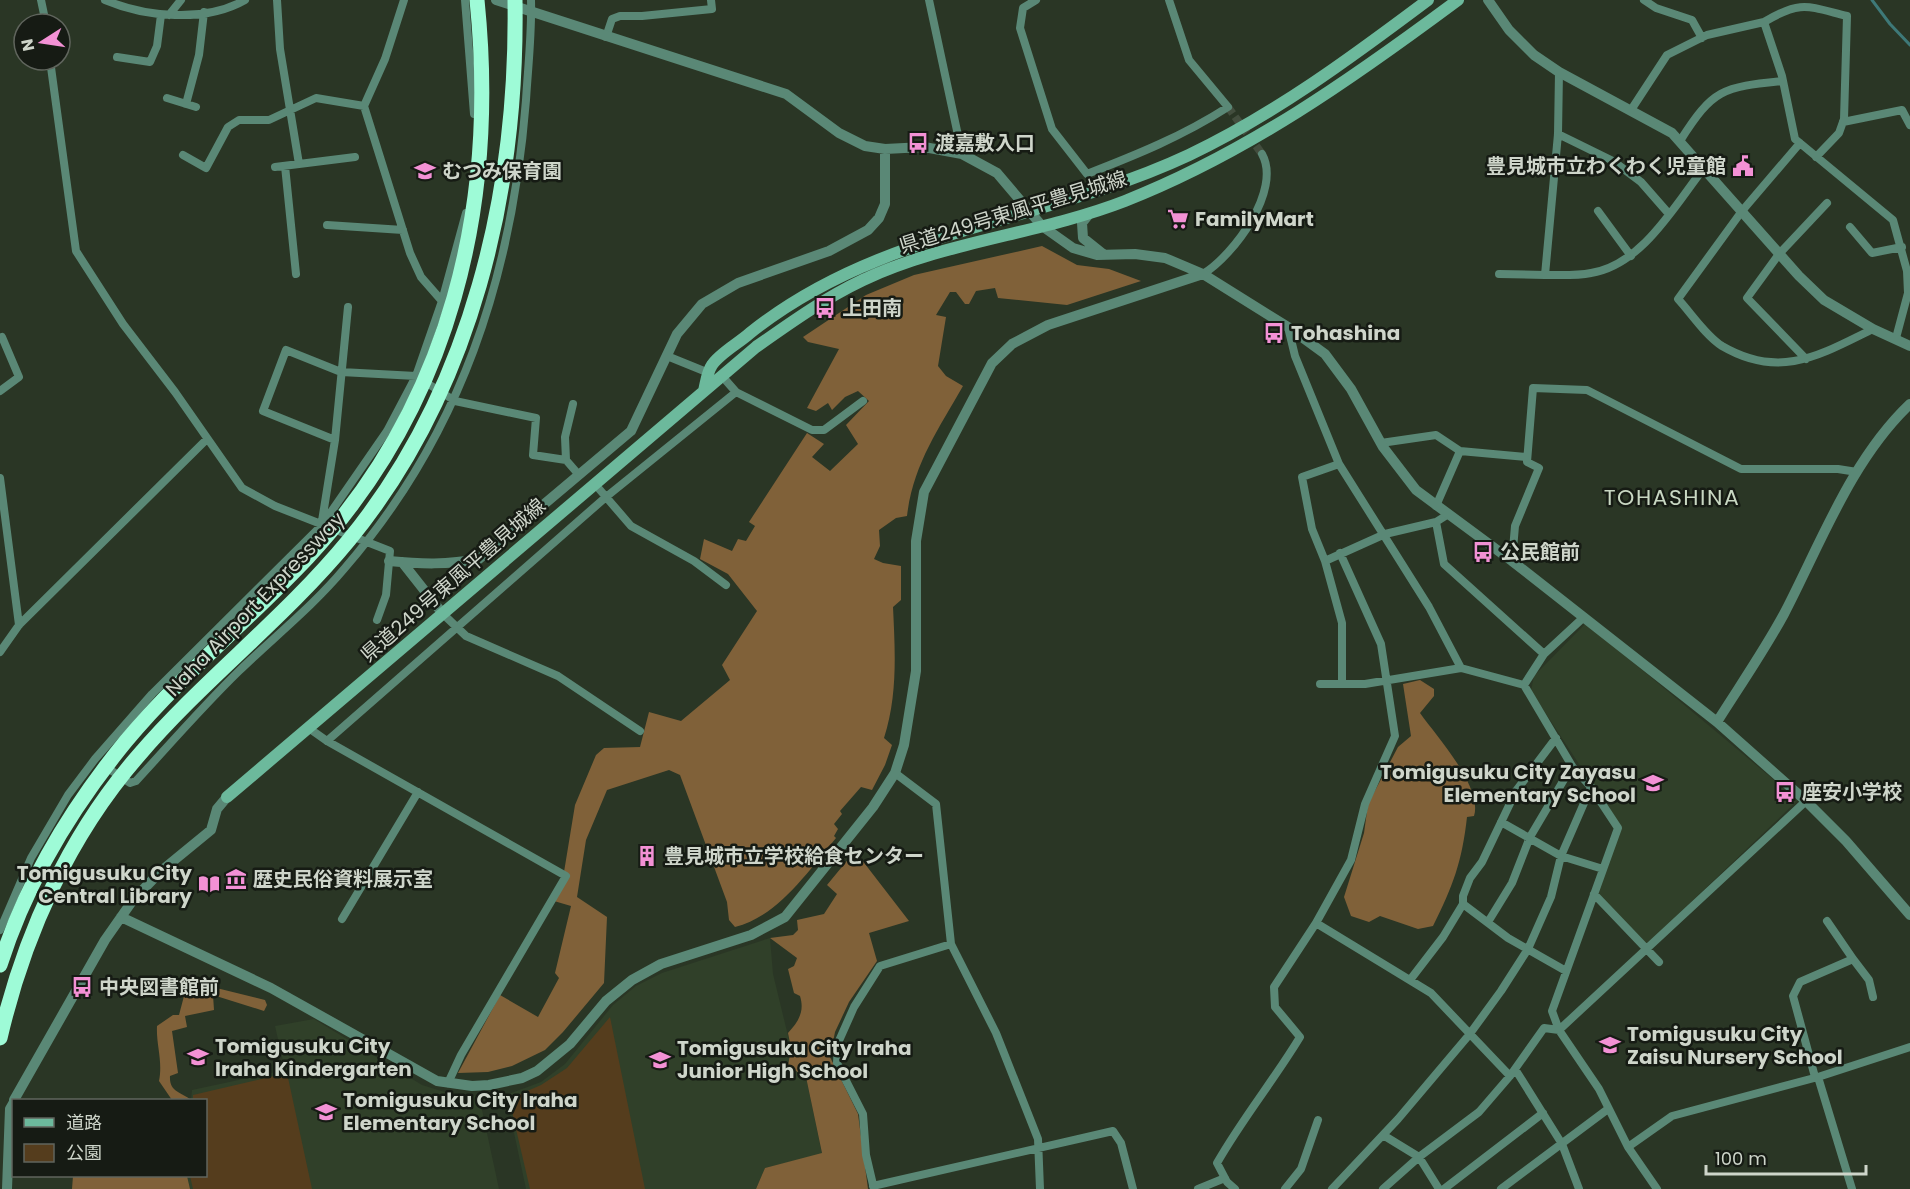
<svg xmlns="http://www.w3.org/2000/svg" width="1910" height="1189" viewBox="0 0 1910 1189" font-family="Poppins,'Noto Sans JP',sans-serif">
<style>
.built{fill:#304029}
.green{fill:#553d1d}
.forest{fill:#806139}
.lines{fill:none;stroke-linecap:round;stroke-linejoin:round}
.stream{stroke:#3e7978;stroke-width:3}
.minor-tunnel{stroke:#434e3e;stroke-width:8;stroke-dasharray:8 4;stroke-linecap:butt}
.minor{stroke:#5a8876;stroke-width:8}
.tertiary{stroke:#5a8876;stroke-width:10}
.secondary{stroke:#6cb99c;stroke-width:12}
.motorway-bridge{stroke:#9efbd7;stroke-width:15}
.labels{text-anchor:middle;stroke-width:5;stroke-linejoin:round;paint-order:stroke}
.poi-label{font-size:20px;font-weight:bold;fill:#ced5ca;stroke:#161b14;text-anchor:start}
.street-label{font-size:20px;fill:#ced5ca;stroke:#161b14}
.quarter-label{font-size:22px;letter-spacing:1.5px;fill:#c8d7c2;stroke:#161b14}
</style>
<rect width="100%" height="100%" fill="#2a3625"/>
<!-- built -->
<path class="built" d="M 1586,623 L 1798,800 L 1647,944 L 1597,893 L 1621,828 L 1531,691 L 1534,676 Z
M 770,938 L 773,974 L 791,1048 L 788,1066 L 806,1077 L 822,1154 L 765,1168 L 756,1189 L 526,1189 L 506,1095 L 541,1082 L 565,1064 L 613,1005 L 636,986 L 662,973 Z
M 314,1019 L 422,1085 L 454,1095 L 479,1096 L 499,1189 L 190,1189 L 187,1176 L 206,1176 L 206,1100 L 191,1100 L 192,1090 L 285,1070 L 275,1026 Z"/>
<!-- green -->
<path class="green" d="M 610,1017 L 645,1189 L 530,1189 L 509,1099 L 541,1085 L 567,1068 Z
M 287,1073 L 312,1189 L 193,1189 L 190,1176 L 206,1176 L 206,1100 L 193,1100 L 193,1095 Z"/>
<!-- forest -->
<path class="forest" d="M 1042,246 L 1077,265 L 1109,269 L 1141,281 L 1067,305 L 998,298 L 995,288 L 976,291 L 969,304 L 965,304 L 956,292 L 950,292 L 936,315 L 946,317 L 938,366 L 946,376 L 963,386 C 938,430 913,465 907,516 L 896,518 L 879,530 L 880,546 L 874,559 L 883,563 L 901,566 L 901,600 L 893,607 C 895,650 898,695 884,738 L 892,745 L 885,765 L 872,790 L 861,787 L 840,811 L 842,814 L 834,824 L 838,829 L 834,836 L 836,838 C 808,871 779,916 735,927 L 729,920 L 727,902 L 680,775 L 669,770 L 607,790 L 586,840 L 577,897 L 607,917 L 604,983 L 563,1032 L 545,1050 L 512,1066 L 488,1072 L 458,1073 L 500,995 L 538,1017 L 559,978 L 555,973 L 571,906 L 554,901 L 564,872 L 575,805 L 596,755 L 604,748 L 640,747 L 649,712 L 681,721 L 730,680 L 722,665 L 757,611 L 728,574 L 700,559 L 704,539 L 732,551 L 738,539 L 746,541 L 755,526 L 749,522 L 807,433 L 824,444 L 812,457 L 830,471 L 858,444 L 846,425 L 869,401 L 858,391 L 845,397 L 832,410 L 828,403 L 816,411 L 807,408 L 839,349 L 808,342 L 803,337 L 866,295 L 914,275 Z
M 1420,680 L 1434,689 L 1434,696 L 1420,713 C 1437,737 1483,787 1474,816 L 1467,817 C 1462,862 1453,886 1433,926 L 1418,929 L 1380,916 L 1369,922 L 1351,916 L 1344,897 L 1364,833 L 1368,804 L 1398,747 L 1411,736 L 1403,684 Z
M 855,851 L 909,921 L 869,933 L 877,961 L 849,1002 L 835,1032 L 830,1057 L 858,1114 L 868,1189 L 756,1189 L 765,1168 L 822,1153 L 806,1077 L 788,1066 L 791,1048 L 788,1033 C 798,1022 805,1012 800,996 L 794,993 L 788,969 L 794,966 L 797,958 L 770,938 L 793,935 L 798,930 L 797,920 L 824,914 L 837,894 L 827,885 Z
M 188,981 L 265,1000 L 267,1005 L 264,1011 L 213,995 L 214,1010 L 185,1016 L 187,1027 L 172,1031 L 178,1073 L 170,1076 C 169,1092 181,1092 191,1100 L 172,1100 L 159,1081 C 163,1061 156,1045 157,1026 L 173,1015 L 179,1015 Z
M 73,1176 L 187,1176 L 190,1189 L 72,1189 Z"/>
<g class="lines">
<!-- stream -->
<path class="stream" d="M 1872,0 L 1890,24 L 1910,45"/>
<!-- minor-tunnel -->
<path class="minor-tunnel" d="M 1228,107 L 1262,154"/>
<!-- minor -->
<path class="minor" d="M 41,0 L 46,24
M 105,0 C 145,17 205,23 245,0
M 277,0 L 280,49 L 299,164
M 404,0 L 385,59 L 364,106 L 410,253 L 421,277 L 442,301
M 465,0 L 474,114
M 929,0 L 962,154
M 1036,0 L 1023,8 L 1020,28 L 1052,129 L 1087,174 C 1136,155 1183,136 1228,107 L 1189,60 L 1169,0
M 1644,0 L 1656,8 L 1692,20 L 1702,38
M 169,15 L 181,0
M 1764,22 C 1801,0 1807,6 1847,16 L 1844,119 L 1839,133 L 1816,157
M 606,37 L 612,19 L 620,16 L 642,16 L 712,9 L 711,0
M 117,57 L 150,62 L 157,46 L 161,15
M 50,60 L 76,251 L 123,324 L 175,392 L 242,488 L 275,506 L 390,551 L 386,595 L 377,620
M 1559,72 L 1558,134 L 1545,275 C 1560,275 1576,276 1591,273 C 1642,265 1675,205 1704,168
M 167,98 L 196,107
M 186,104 L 199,55 L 204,12
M 1631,110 L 1667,55 L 1707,35 L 1764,22 L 1782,76 L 1795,139 L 1893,220 L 1907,271 L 1908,293 L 1896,338
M 1843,122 L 1902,110 L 1910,125
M 1558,134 L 1613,161 L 1641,182 L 1669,214
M 1680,141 C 1713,89 1722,87 1783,81
M 1800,143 L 1742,211 L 1678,299 C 1691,313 1706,336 1722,346 C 1780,380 1820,355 1873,329
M 183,155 L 206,168 L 228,127 L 239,120 L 269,120 L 316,98 L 364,106
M 285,166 L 296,274
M 275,167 L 355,157
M 1598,211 L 1631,256
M 327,225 L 403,230
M 1850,227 L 1872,253 L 1902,247
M 1203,274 C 1234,255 1282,190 1262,154
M 1499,274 L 1545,275
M 1288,327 L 1295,356 L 1339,464 L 1429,607 L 1461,668
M 667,356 L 709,373
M 1806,359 L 1747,298 L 1779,254 L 1827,203
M 722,376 L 736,392 L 812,430 L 824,430 L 863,401
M 0,391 L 19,377 L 2,337
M 335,440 L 263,411 L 286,350 L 341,372 L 416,376 L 455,401 L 536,418 L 533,455 L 566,460 L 579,475
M 1381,443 L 1436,435 L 1460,451 L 1527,457
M 566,460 L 565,437 L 573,404
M 1339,464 L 1302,477 L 1312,529 L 1325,561 L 1385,534 L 1436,522
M 0,478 L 19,625
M 594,483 L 631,526 L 694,561 L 726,585
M 1436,506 L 1460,451
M 1447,515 L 1436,522 L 1444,564 L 1544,654
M 322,521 L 335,440 L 348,307
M 1325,561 L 1342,623 L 1342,684
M 1512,561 L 1515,526 L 1539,468 L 1527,462 L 1533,388 L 1587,390 L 1741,469 L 1838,469 L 1857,472
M 443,614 L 466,636 L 558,676 L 640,731
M 0,652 L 19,625 L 207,439
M 1320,684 L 1365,684 L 1461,668 L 1524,685 L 1572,766 L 1591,787 L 1618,828 L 1552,1011 L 1559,1030 L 1599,1089 L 1628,1147 L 1657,1189
M 1524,685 L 1544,654 L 1584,617
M 310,729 L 327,741 L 566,876 L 461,1055 L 448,1083
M 327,741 L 606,497 L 736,392
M 103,765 L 130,783 L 136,781 C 170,744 203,706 239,671 C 274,637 313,606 344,569 C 461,434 512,277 526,100 C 528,67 532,33 531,0
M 895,773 L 936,804 L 951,944 L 996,1033 L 1038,1139 L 1040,1189
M 1501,822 L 1561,856 L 1603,869
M 1594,894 L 1659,962
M 1463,904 L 1463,896 L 1470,878 L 1482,862 L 1516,791 L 1556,738
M 342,919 L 418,792
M 1488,922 L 1512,883 L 1530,837 L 1572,766
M 1316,923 L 1351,860 L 1365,804 L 1395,736 L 1381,644 L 1340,553
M 0,930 L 31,858 L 68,795 L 95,759 L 152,694 L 322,525 L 387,431 L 416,376 L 442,301 L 466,213
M 1853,959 L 1869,980 L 1873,997
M 1410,980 L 1443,937 L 1463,904 L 1508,938 L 1566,971
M 1515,1069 L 1562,1144 L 1579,1189
M 1815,1077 L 1793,996 L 1800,982 L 1853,959 L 1827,921
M 1818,1077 L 1852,1189
M 1383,1135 L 1419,1157 L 1439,1189
M 1628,1147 L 1672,1116 L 1818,1077 L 1910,1047
M 873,1186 L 1113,1131 L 1121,1143 L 1133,1189
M 874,1189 L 866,1155 L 863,1114 L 837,1063 L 838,1043 L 854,1007 L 880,966 L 951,944
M 1198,1189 L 1225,1178
M 1235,1189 L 1227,1182 L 1217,1163 C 1242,1119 1274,1080 1300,1037 L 1275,1007 L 1274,987 L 1316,923 L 1431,993 L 1510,1076
M 1285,1189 L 1301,1169 L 1318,1120
M 1332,1189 L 1398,1119 L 1469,1035 L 1501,991 L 1528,949 L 1551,897 L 1561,856 L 1591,787
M 1383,1189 L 1419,1157 L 1479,1112 L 1510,1076 L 1544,1028 L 1559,1030 L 1806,801
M 1444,1189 L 1543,1113
M 1501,1189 L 1608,1109"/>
<!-- tertiary -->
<path class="tertiary" d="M 496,0 L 786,94 L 839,133 L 865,146 L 885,149 L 924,147 L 962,154 L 997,173 L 1042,226 L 1073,248 L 1097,255 L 1135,254 L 1165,258 L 1203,274 L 1288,327 L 1325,354 L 1351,389 L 1383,447 L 1416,490 L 1512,561 L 1717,722 L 1806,801 L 1846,841 L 1910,915
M 1488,0 L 1509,30 L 1534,55 L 1559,72 L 1672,133 L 1799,276 L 1824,300 L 1873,329 L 1910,346
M 1090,213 L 1082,223 L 1083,238 L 1103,254
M 389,561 C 420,564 448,565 479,559 L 631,431 L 677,334 L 702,304 L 738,283 L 829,251 L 868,230 L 879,218 L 885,204 L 885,149
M 402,562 L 443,614
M 1717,722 C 1739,687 1764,651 1784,614 C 1821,543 1851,460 1910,404
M 121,917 L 271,988 L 437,1081 L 472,1086 L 489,1085 L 522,1078 L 537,1071 L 570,1044 L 606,1001 L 632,980 L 661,964 L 751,935 L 785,917 L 873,807 L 895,773 L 904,745 L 916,671 L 916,541 L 924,492 L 992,363 L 1012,344 L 1048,325 L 1203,274
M 14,1100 L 105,940 L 133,900 L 161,871 L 211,830 L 217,809 L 227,797
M 7,1189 L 10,1109 L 14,1102"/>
<!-- secondary -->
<path class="secondary" d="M 704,391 C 706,383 707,372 712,365 C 720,353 739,343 750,333 C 881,228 1042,224 1189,155 C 1275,114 1352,57 1428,0
M 227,797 L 756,347 C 790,323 825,298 863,280 C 946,241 1040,234 1125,201 C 1247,153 1353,78 1458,0"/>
<!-- motorway-bridge -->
<path class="motorway-bridge" d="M 0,965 C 26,883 72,807 126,741 C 181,675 249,620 308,557 C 451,404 498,205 477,0
M 0,1038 C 24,935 69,835 139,755 C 204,679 285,618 349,540 C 472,390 518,191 515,0"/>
</g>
<!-- icons -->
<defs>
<symbol id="bus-bare" viewBox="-9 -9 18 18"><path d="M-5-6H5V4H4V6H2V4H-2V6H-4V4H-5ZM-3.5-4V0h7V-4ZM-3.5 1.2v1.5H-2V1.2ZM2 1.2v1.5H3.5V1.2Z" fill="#f391d5" stroke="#161b14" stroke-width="2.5" paint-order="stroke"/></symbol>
<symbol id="civic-bare" viewBox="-9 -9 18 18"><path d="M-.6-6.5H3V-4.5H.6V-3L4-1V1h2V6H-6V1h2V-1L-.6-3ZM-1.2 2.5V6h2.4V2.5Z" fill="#f391d5" stroke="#161b14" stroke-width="2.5" paint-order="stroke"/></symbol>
<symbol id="school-bare" viewBox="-9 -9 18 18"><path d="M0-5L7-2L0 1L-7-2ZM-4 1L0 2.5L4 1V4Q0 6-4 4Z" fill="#f391d5" stroke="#161b14" stroke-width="2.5" paint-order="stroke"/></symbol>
<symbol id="supermarket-bare" viewBox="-9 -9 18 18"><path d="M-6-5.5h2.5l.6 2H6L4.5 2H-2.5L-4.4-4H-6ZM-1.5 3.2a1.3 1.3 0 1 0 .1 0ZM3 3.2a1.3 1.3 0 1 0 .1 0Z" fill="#f391d5" stroke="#161b14" stroke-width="2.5" paint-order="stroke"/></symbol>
<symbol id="building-bare" viewBox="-9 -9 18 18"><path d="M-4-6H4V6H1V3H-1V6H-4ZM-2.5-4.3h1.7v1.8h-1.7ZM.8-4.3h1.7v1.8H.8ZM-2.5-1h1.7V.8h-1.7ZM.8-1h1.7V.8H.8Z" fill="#f391d5" stroke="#161b14" stroke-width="2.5" paint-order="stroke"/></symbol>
<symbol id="museum-bare" viewBox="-9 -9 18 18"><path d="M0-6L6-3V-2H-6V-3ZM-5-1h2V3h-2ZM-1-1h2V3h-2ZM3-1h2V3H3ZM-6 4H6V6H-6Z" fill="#f391d5" stroke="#161b14" stroke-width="2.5" paint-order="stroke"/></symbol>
<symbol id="library-bare" viewBox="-9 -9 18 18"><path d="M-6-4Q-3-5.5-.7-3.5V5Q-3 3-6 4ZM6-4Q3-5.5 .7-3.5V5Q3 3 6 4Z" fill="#f391d5" stroke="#161b14" stroke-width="2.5" paint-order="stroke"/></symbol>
</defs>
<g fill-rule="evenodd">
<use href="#bus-bare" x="903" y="128" width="30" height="30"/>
<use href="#civic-bare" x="1728" y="151" width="30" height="30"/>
<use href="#school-bare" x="410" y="156" width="30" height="30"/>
<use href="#supermarket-bare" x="1163" y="204" width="30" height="30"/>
<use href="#bus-bare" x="810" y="293" width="30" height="30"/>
<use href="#bus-bare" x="1259" y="318" width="30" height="30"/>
<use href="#bus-bare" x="1468" y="537" width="30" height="30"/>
<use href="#school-bare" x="1638" y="768" width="30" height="30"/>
<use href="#bus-bare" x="1770" y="777" width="30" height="30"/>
<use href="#building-bare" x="632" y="841" width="30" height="30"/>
<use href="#museum-bare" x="221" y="864" width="30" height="30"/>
<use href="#library-bare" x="194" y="869" width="30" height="30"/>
<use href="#bus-bare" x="67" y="972" width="30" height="30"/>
<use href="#school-bare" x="1595" y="1030" width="30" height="30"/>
<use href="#school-bare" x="183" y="1042" width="30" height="30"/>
<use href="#school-bare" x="645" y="1045" width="30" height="30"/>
<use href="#school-bare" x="311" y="1097" width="30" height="30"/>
</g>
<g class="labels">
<!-- poi labels -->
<g class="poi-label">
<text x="935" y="150">渡嘉敷入口</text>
<text x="1726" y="173" text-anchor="end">豊見城市立わくわく児童館</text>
<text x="442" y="178">むつみ保育園</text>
<text x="1195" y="226">FamilyMart</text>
<text x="842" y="315">上田南</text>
<text x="1291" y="340">Tohashina</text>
<text x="1500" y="559">公民館前</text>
<text x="1636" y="779" text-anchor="end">Tomigusuku City Zayasu<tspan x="1636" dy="23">Elementary School</tspan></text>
<text x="1802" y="799">座安小学校</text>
<text x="664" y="863">豊見城市立学校給食センター</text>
<text x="192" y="880" text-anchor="end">Tomigusuku City<tspan x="192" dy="23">Central Library</tspan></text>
<text x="253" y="886">歴史民俗資料展示室</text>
<text x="99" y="994">中央図書館前</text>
<text x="1627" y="1041">Tomigusuku City<tspan x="1627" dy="23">Zaisu Nursery School</tspan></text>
<text x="215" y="1053">Tomigusuku City<tspan x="215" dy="23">Iraha Kindergarten</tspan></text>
<text x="677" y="1055">Tomigusuku City Iraha<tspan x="677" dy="23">Junior High School</tspan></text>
<text x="343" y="1107">Tomigusuku City Iraha<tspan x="343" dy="23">Elementary School</tspan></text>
</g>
<!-- street labels -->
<g class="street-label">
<text transform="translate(1013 212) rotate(-17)" y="7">県道249号東風平豊見城線</text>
<text transform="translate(453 580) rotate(-41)" y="7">県道249号東風平豊見城線</text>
<text transform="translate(255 604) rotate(-46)" y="7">Naha Airport Expressway</text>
</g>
<!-- quarter labels -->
<g class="quarter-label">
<text x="1672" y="505">TOHASHINA</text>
</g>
</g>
<!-- legend -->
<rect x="12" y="1099" width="195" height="78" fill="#161b14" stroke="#60655d" stroke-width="1.5"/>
<rect x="24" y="1118" width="30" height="9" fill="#6cb99c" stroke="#60655d" stroke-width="1.5"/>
<text x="66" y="1129" font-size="18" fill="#ced5ca">道路</text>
<rect x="24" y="1144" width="30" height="18" fill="#553d1d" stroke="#60655d" stroke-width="1.5"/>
<text x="66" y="1159" font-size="18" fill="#ced5ca">公園</text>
<!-- north arrow -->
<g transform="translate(42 42) rotate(258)"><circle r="28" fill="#161b14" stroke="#60655d" stroke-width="1.5"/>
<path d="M0-4.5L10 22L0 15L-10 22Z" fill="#f391d5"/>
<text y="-9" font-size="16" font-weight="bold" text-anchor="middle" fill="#ced5ca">N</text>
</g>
<!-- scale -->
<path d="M1706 1165v9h160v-9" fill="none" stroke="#ced5ca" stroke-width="3"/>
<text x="1715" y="1165" font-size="18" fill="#ced5ca" stroke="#161b14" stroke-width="4.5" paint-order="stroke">100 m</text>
</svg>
